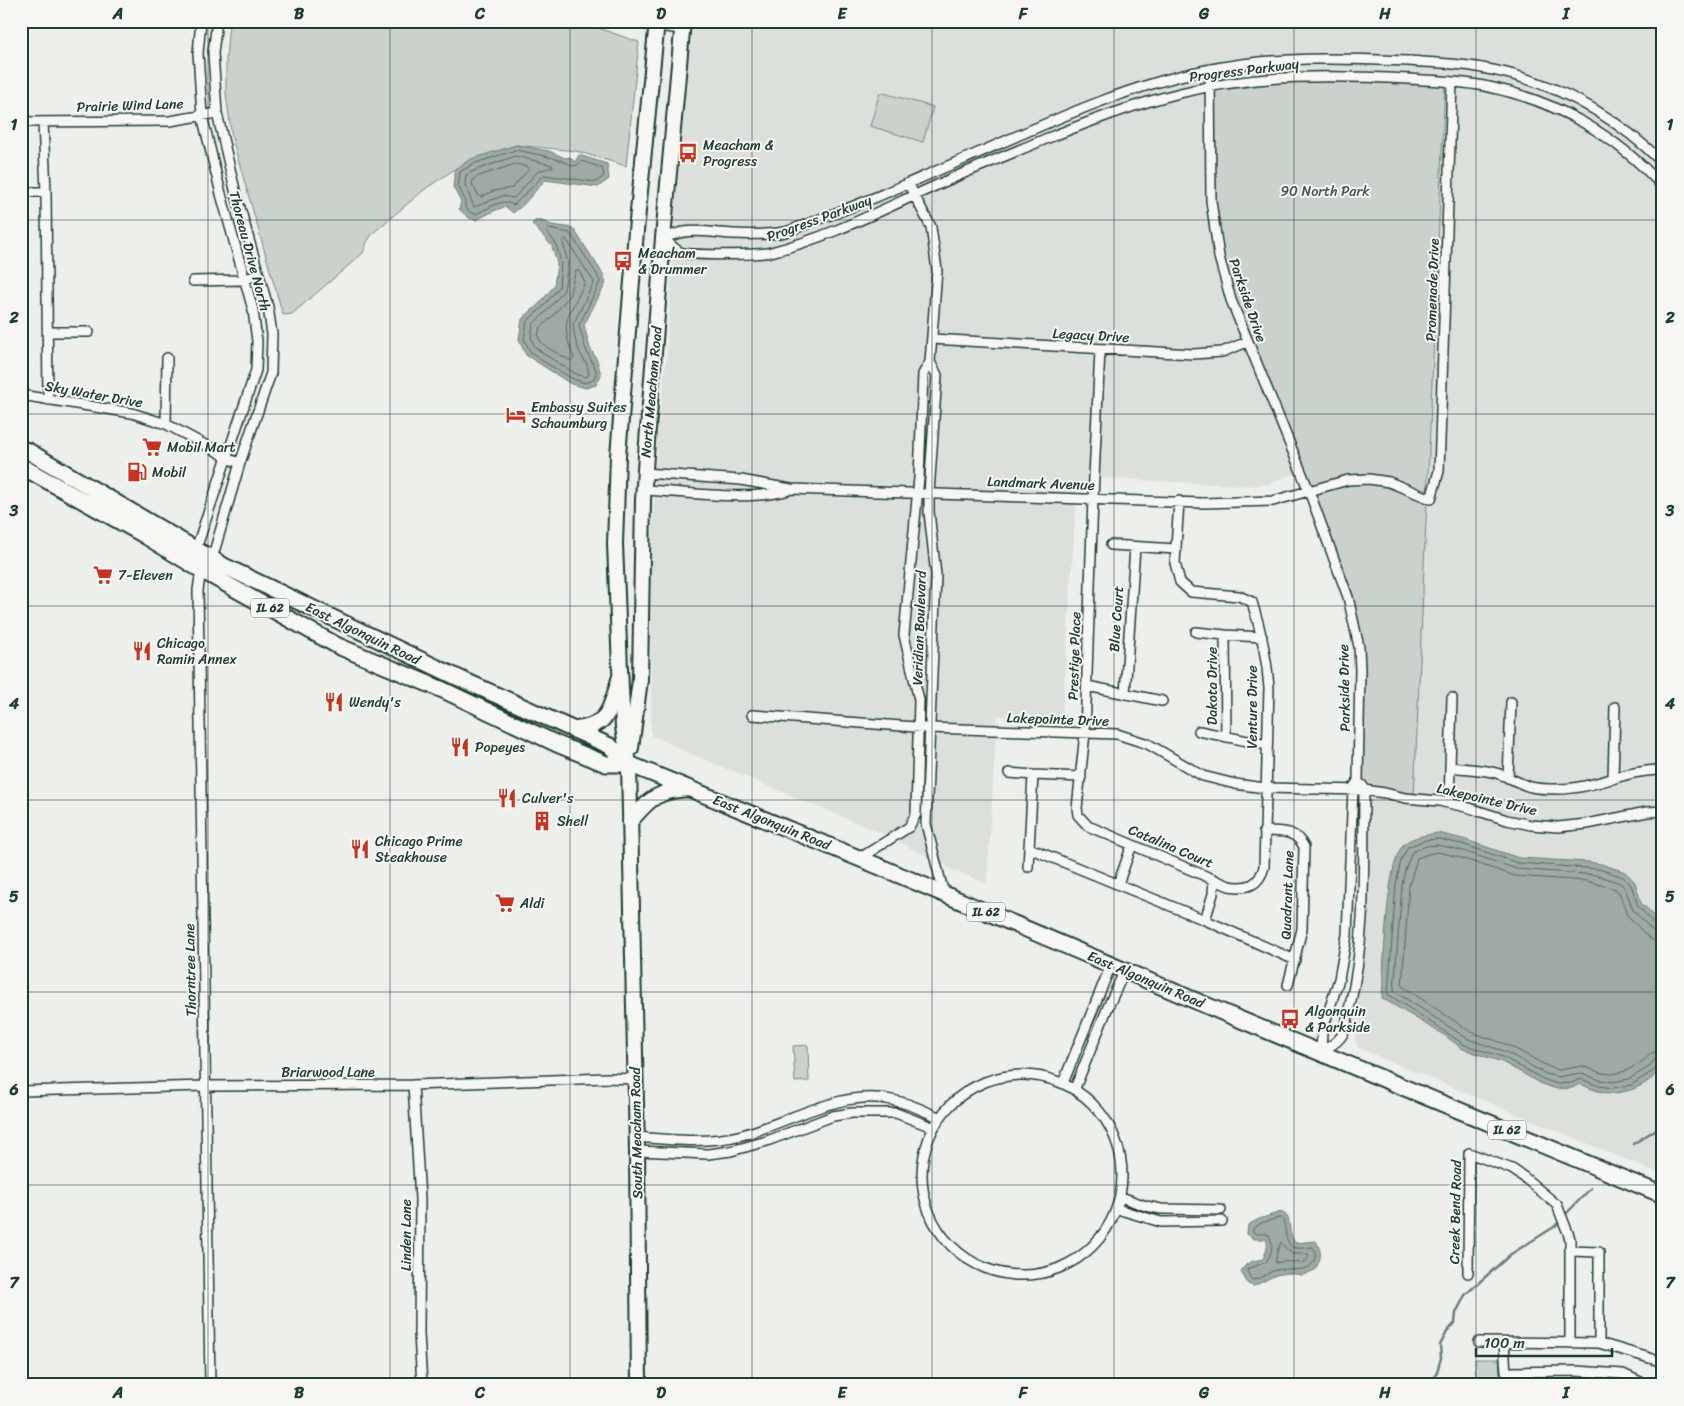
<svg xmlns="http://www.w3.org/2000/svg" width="1684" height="1406" viewBox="0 0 1684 1406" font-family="Sriracha,sans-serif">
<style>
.built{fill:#dce0db}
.green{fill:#cbd2cc;stroke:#758880}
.water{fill:#9faaa4;stroke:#6c7e77}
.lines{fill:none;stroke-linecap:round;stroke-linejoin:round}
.shore{stroke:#526961;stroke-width:1}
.stream{stroke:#6c7e77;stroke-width:2.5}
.minor-casing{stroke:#1f3d34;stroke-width:12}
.secondary-casing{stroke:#1f3d34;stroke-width:18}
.primary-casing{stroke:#1f3d34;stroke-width:19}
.minor{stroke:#f6f6f2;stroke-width:9}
.secondary{stroke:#f6f6f2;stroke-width:14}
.primary{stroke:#f6f6f2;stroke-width:15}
.grid{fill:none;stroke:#1f3d34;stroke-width:1;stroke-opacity:0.55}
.labels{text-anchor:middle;stroke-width:4;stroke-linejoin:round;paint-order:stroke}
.shield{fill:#f6f6f2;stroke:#60746d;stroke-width:1}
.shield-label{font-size:12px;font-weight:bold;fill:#1f3d34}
.street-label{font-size:14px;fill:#1f3d34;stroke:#f6f6f2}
.poi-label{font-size:14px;fill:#1f3d34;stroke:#f6f6f2;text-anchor:start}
.park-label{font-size:14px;fill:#415b52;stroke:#f6f6f2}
.neatline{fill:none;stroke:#1f3d34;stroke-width:2}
.grid-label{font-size:16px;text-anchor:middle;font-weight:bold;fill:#1f3d34}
</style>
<rect width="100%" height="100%" fill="#edefea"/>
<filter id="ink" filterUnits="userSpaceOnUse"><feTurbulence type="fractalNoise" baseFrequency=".02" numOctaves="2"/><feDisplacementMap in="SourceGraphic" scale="10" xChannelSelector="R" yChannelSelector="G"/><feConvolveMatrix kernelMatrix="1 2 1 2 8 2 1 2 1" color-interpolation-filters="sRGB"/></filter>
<g filter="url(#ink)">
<!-- built -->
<path class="built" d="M 692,21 L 1663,21 L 1663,1175 L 1358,1048 L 1351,1023 L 1362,954 L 1364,788 L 1360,670 L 1354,620 L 1300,471 L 1268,484 L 1252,486 L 1097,478 L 1077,490 L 1062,717 L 997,716 L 987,884 L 953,870 L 886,835 L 691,754 L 651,735 L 651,563 L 657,439 L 667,353 L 674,225 Z"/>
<!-- green -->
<path class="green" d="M 78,21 L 121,21 L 121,24 L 78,24 Z
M 229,21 L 586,21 L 595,27 L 639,42 L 626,166 L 576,151 L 516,145 L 467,162 L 455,169 L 425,189 L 373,233 L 367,242 L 363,253 L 292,314 L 283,315 L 232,138 L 226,94 L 226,60 Z
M 1291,77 L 1445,81 L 1414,799 L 1364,790 L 1360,670 L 1348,597 L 1231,300 L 1213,222 L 1210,86 Z
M 880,92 L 933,107 L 923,142 L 870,126 Z
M 808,1045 L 809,1081 L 795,1082 L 793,1046 Z
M 1475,1359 L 1499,1359 L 1500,1377 L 1496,1378 L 1496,1385 L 1476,1385 Z"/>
<!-- water -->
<path class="water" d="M 516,145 L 549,151 L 565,158 L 570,157 L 575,162 L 579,155 L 607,164 L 609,179 L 598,187 L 545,180 L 524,204 L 513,213 L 506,207 L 498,209 L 476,220 L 469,218 L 459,209 L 461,202 L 453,187 L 455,169 L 471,159 Z
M 537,219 L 552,225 L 573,228 L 603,274 L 606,283 L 584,325 L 590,348 L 597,360 L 601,375 L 596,385 L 586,388 L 571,384 L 526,355 L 519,340 L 522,319 L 539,304 L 554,286 L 557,264 L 552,246 L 532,224 Z
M 1438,833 L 1463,839 L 1519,858 L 1588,862 L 1601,864 L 1625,872 L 1635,882 L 1641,903 L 1657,918 L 1663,927 L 1663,1065 C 1653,1082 1633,1092 1614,1093 C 1602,1094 1590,1088 1580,1084 L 1572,1088 L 1557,1089 L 1542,1084 L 1502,1062 L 1463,1049 L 1444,1035 L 1382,998 C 1384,970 1385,859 1405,843 C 1415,836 1427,835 1438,833 Z
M 1281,1212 C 1292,1217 1288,1225 1291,1235 C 1292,1238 1294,1240 1295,1243 L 1316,1241 C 1323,1254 1321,1258 1315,1270 L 1303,1275 L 1287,1273 L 1276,1275 L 1254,1286 L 1248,1284 L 1241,1272 C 1245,1262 1253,1261 1263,1259 C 1266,1251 1269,1246 1266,1239 L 1254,1239 L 1247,1234 L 1248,1225 L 1259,1219 Z"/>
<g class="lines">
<!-- shore -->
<path class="shore" d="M 516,150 C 534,154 557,157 573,166 L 577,165 L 582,161 L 602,168 L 604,176 L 596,182 L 544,175 L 514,205 L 504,202 L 496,204 L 476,214 L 471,213 L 465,207 L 465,200 L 458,186 L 460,172 L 473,164 Z
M 516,156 L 552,165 L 553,167 L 538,171 L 514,198 L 502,196 L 474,207 L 465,185 L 466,175 L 476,170 Z
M 516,164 L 527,167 L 529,169 L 512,188 L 493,191 L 481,197 L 479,196 L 472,184 L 473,180 L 479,176 Z
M 549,229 L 570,233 L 598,276 L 600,282 L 579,325 L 586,350 L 596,370 L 596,374 L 593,380 L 586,383 L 573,379 L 541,360 L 530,351 L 524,339 L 527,321 L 543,307 L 559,287 L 561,263 L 556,244 L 547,232 Z
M 566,239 L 594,282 L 573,325 L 575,339 L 580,353 L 587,365 L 589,375 L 586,377 L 576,374 L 544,354 L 535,347 L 531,338 L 533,324 L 547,311 L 564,290 L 568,264 L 563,242 Z
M 576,271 L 579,271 L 585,282 C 570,316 558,319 574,358 L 571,361 L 548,348 L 541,342 L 538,336 L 540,328 L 553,316 L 569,296 Z
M 1663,928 L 1657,927 L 1638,906 L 1631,885 L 1623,877 L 1599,869 L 1518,863 L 1462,844 L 1438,839 L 1425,840 L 1408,847 L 1401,860 L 1396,884 L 1388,994 L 1465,1045 L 1503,1057 L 1543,1079 L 1557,1084 L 1571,1083 L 1581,1079 L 1599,1086 L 1613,1088 L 1631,1085 L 1653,1071 L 1658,1065 L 1663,1064
M 1663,935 L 1654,932 L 1633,910 L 1625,888 L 1620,883 L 1597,875 L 1517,869 L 1460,850 L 1438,845 L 1426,846 L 1412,852 L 1405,870 L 1402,885 L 1394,991 L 1468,1039 L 1506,1052 L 1546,1074 L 1558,1077 L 1581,1073 L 1600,1080 L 1613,1082 L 1629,1079 L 1649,1067 L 1655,1059 L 1663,1058
M 1663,942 L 1656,942 L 1649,938 L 1627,915 L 1619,892 L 1615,889 L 1587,881 L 1515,876 L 1458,857 L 1438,852 L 1428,854 L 1417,858 L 1409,886 L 1402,986 L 1471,1032 L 1508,1045 L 1549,1067 L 1559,1070 L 1582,1066 L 1602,1073 L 1613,1074 L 1626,1071 L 1643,1061 L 1652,1053 L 1663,1050
M 1279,1218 L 1282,1218 C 1287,1226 1283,1246 1296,1248 C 1301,1249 1308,1247 1313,1247 C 1316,1251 1316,1256 1314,1261 C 1306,1276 1287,1265 1273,1271 C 1266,1274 1260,1280 1252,1280 L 1247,1272 L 1247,1269 L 1266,1262 C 1272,1253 1274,1245 1269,1235 C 1264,1232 1258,1236 1253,1232 L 1253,1229 L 1261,1223 Z
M 1281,1243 L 1292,1254 L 1308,1254 L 1309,1256 C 1305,1266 1298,1262 1290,1262 C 1285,1261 1280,1262 1276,1263 C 1275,1259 1278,1246 1281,1243 Z"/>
<!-- stream -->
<path class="stream" d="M 1633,1144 L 1663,1125
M 1564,1216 L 1591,1188
M 1433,1385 L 1441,1358 L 1440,1345 L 1447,1332 L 1455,1323 L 1456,1313 L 1465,1295 L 1511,1254 L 1554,1227 L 1561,1220"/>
<defs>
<path id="minor" d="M 632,21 L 642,24 L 682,29
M 1210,69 L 1211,201 L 1219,257 L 1231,300 L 1309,491 L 1348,597 L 1359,647 L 1360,670 L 1358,781 L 1353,788 L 1347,935 L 1339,979 L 1322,1032 L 1321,1052
M 21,122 L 170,121 L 217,113
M 43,122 L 46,192 L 48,400
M 21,192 L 46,192
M 663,238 C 668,242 674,249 680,252 C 689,256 759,255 771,252 C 828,238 881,210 935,186 C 972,169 1010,154 1048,138 C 1091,121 1135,104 1180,93 C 1255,74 1333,75 1409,79 C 1436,81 1463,81 1489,87 C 1557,101 1617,136 1663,187
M 663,238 C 670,236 677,233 684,232 C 696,230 709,232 721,233 C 737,235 770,235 785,232 C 798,228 812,222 825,217 C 871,201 917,179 962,160 C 1041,126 1122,87 1206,70 C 1273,56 1341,58 1408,61 C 1433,63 1458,63 1482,68 C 1552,80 1613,114 1663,163
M 193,281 L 241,280 L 259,275
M 48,332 L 89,332
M 932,339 L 1193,354 L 1222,352 L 1247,342
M 1100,350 L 1093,498 L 1085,733 L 1077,808 L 1078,815 L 1088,826 L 1229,886 C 1247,889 1259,886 1264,867 L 1269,688 C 1267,658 1261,630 1252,602 L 1239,596 L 1191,592 L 1180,582 L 1175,563 L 1179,501
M 930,362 L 937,375 L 929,493 L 929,512 L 936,575 L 926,824 L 944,894
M 21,395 L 132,413 L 166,424 L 222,454 L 226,458 L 240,463
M 166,424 L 167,358
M 645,473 L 741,480 L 791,489 L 1202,503 L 1273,501 L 1348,480 L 1369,479 L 1389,482 L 1431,499 L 1439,471 L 1452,82
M 644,490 C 686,492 749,502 789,490
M 1111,545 L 1176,549
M 197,553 L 196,549 L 256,370 L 257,341 L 253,310 L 221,194 L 202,115 L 198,53 L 201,21
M 1196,632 L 1225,635
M 1087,686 L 1162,701
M 1125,694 L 1135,547
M 752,715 L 929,728 L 1117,734 L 1148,744 L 1203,776 L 1235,784 L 1265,788 L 1364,790 L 1385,793 L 1405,798 L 1439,801 L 1466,807 L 1507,820 L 1531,825 L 1558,827 L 1587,824 L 1647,812 L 1663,811
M 1199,731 L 1267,745
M 1226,737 L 1225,635 L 1262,637
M 1450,767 C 1465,769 1481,769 1496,773 C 1508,776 1519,784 1531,787 C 1539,789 1549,789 1558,789 C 1596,789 1626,769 1663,770
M 1009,773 L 1033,775
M 1508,778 L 1511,702
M 1613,779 L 1615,707
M 1449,803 L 1452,698
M 1264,831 C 1282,832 1295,829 1304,847 L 1302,929 L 1288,985
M 1029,848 L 1205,920 L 1295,960
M 860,858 L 909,827 L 916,814 L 919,700 L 904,635 L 919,478 L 923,374 L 930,362 L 937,270 L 931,227 L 908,183
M 1028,867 L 1033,775 L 1081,777
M 1118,884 L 1132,845
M 1205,920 L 1213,894 L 1214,879
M 1321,1052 C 1327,1048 1335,1044 1340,1038 C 1347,1030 1347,1016 1350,1005 C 1367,934 1363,861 1364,788 L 1362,785
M922 1175a100 100 0 1 1 200 0a100 100 0 1 1-200 0Z
M 1063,1083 L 1111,965
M 413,1085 L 420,1199 L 419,1334 L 422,1385
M 1075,1088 L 1108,1007 L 1125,970
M 21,1091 L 206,1086 L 413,1085 L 607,1078 L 635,1079
M 636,1137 C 671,1140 708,1144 742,1135 C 791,1122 839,1089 892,1100 C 908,1103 923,1110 938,1117
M 637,1151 L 708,1154 L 731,1151 L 767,1141 L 833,1116 L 852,1113 L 896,1113 L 932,1127
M 1121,1197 L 1146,1206 L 1161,1209 L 1221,1210
M 1117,1209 L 1161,1222 L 1222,1221
M 1570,1251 L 1599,1252 L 1599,1343
M 1468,1273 L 1469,1153 L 1512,1169 L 1525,1178 L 1557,1205 L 1568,1233 L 1570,1239 L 1570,1343
M 1479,1342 L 1599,1343 L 1663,1362
M 1504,1343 L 1506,1372 L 1576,1371 L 1623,1374 L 1647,1385
M 210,1385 L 198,590 L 201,570 L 212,559 L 240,463 L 271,373 L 272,334 L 268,307 L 235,190 L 217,113 L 213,53 L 217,21"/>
<path id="secondary" d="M 631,748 L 640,680 L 643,500 L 646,455 L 663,238 L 683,21
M 630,822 C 650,798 658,790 691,789
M 639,1385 L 637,1151 L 629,764 L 623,727 L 620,669 L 615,544 L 618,456 L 636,231 L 657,21"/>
<path id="primary" d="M 21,449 L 28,451 L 224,566 L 463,680 L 610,746 L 629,764 L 878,866 L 1222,1012 L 1663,1195
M 21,466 L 144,535 L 201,570 L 338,646 L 443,690 L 557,744 L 606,764 L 629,764
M 573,730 C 609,727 611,708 620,678"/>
</defs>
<!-- minor casing -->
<use href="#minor" class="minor-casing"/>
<!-- secondary casing -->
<use href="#secondary" class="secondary-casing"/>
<!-- primary casing -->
<use href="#primary" class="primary-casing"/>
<!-- minor -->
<use href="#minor" class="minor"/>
<!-- secondary -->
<use href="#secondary" class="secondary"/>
<!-- primary -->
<use href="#primary" class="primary"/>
</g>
</g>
<!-- grid -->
<path class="grid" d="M 208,21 L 208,1385M 390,21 L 390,1385M 570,21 L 570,1385M 752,21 L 752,1385M 932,21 L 932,1385M 1114,21 L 1114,1385M 1294,21 L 1294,1385M 1476,21 L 1476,1385M 21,220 L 1663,220M 21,414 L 1663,414M 21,606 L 1663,606M 21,800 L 1663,800M 21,992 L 1663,992M 21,1185 L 1663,1185"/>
<!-- icons -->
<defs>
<symbol id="bus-bare" viewBox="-9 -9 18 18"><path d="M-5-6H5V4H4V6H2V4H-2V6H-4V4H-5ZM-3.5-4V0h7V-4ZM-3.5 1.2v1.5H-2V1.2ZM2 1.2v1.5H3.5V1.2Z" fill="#c8321e" stroke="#f6f6f2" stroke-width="2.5" paint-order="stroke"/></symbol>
<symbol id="hotel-bare" viewBox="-9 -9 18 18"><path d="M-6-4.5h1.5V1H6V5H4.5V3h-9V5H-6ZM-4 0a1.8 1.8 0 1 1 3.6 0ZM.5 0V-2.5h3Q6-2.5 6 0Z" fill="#c8321e" stroke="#f6f6f2" stroke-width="2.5" paint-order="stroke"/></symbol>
<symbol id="supermarket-bare" viewBox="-9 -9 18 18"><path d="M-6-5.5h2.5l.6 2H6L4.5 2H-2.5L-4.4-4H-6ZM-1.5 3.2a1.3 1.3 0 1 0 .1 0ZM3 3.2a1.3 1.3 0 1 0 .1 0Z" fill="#c8321e" stroke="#f6f6f2" stroke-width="2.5" paint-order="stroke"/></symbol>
<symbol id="fuel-bare" viewBox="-9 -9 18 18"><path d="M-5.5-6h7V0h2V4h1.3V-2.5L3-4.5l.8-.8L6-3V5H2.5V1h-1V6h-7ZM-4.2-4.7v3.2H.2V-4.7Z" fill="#c8321e" stroke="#f6f6f2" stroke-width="2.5" paint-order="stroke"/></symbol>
<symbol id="restaurant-bare" viewBox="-9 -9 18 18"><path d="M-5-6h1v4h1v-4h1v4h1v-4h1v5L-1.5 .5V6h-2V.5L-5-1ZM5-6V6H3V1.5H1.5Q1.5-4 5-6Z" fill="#c8321e" stroke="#f6f6f2" stroke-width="2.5" paint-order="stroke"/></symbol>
<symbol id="building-bare" viewBox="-9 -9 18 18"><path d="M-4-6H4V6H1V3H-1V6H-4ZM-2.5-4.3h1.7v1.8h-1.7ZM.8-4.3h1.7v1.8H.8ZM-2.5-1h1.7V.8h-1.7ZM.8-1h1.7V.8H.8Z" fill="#c8321e" stroke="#f6f6f2" stroke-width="2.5" paint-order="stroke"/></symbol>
</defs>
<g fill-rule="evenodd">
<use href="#bus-bare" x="674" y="139" width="28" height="28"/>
<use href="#bus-bare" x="609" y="247" width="28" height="28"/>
<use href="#hotel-bare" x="502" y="401" width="28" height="28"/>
<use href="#supermarket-bare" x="138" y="433" width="28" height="28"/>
<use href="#fuel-bare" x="123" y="458" width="28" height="28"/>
<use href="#supermarket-bare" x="89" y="561" width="28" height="28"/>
<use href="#restaurant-bare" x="128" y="637" width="28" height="28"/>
<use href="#restaurant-bare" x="320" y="688" width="28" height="28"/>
<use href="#restaurant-bare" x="446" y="733" width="28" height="28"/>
<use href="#restaurant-bare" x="493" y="784" width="28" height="28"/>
<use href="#building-bare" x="528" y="807" width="28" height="28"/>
<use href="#restaurant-bare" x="346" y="835" width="28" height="28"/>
<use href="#supermarket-bare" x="491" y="889" width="28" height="28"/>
<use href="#bus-bare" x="1276" y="1005" width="28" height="28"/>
</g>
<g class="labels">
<!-- shield labels -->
<g class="shield">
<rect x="251" y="598.5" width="38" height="19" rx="4"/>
<rect x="967" y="902.5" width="38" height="19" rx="4"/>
<rect x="1488" y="1120.5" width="38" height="19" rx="4"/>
</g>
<g class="shield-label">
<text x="270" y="612">IL 62</text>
<text x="986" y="916">IL 62</text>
<text x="1507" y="1134">IL 62</text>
</g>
<!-- street labels -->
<g class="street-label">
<text transform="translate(1244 70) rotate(-7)" y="5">Progress Parkway</text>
<text transform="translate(130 105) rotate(-2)" y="5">Prairie Wind Lane</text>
<text transform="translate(819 218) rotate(-20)" y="5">Progress Parkway</text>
<text transform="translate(250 251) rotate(75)" y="5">Thoreau Drive North</text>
<text transform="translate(1432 290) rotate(-88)" y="5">Promenade Drive</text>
<text transform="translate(1248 300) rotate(71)" y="5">Parkside Drive</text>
<text transform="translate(1091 335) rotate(3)" y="5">Legacy Drive</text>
<text transform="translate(651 392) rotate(-85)" y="5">North Meacham Road</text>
<text transform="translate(94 394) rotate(10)" y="5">Sky Water Drive</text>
<text transform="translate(1041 483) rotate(2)" y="5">Landmark Avenue</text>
<text transform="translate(1116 619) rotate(-86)" y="5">Blue Court</text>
<text transform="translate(919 628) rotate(-88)" y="5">Veridian Boulevard</text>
<text transform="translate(363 633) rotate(26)" y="5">East Algonquin Road</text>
<text transform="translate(1074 656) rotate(-88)" y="5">Prestige Place</text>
<text transform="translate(1212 686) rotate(-90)" y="5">Dakota Drive</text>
<text transform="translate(1344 688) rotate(-91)" y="5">Parkside Drive</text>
<text transform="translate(1252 707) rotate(-90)" y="5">Venture Drive</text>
<text transform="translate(1058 719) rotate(2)" y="5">Lakepointe Drive</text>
<text transform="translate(1487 799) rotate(13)" y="5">Lakepointe Drive</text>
<text transform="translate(772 822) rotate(22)" y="5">East Algonquin Road</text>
<text transform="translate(1171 846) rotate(23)" y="5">Catalina Court</text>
<text transform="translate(1287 895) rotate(-88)" y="5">Quadrant Lane</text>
<text transform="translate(190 970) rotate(-91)" y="5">Thorntree Lane</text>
<text transform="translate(1146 979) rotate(23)" y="5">East Algonquin Road</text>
<text x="328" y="1077">Briarwood Lane</text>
<text transform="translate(636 1133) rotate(-91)" y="5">South Meacham Road</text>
<text transform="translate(1455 1212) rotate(-89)" y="5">Creek Bend Road</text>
<text transform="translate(406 1235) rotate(-90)" y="5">Linden Lane</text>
</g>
<!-- poi labels -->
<g class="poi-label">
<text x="703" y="150">Meacham &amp;<tspan x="703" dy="16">Progress</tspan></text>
<text x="638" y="258">Meacham<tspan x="638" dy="16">&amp; Drummer</tspan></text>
<text x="531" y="412">Embassy Suites<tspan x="531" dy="16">Schaumburg</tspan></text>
<text x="167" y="452">Mobil Mart</text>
<text x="152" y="477">Mobil</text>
<text x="118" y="580">7-Eleven</text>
<text x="157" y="648">Chicago<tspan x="157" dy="16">Ramin Annex</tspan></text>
<text x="349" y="707">Wendy's</text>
<text x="475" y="752">Popeyes</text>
<text x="522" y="803">Culver's</text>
<text x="557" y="826">Shell</text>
<text x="375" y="846">Chicago Prime<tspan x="375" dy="16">Steakhouse</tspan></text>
<text x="520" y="908">Aldi</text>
<text x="1305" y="1016">Algonquin<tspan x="1305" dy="16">&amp; Parkside</tspan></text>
</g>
<!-- park labels -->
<g class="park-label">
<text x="1325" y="196">90 North Park</text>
</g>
</g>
<!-- margin -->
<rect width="1684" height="1406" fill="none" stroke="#f6f6f2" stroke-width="55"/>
<!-- scale -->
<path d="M1476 1348v8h136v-8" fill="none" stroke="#1f3d34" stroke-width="2.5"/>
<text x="1484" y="1348" font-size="15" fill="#1f3d34" stroke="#f6f6f2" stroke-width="4" paint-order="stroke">100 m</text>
<rect x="28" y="28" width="1628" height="1350" class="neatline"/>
<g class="grid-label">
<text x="118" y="19">A</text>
<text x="299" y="19">B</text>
<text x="480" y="19">C</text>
<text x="661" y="19">D</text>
<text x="842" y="19">E</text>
<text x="1023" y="19">F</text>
<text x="1204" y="19">G</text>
<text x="1385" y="19">H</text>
<text x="1566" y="19">I</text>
<text x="14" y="130">1</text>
<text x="1670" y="130">1</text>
<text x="14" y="323">2</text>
<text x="1670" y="323">2</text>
<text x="14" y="516">3</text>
<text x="1670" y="516">3</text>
<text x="14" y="709">4</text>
<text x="1670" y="709">4</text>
<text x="14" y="902">5</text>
<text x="1670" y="902">5</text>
<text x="14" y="1095">6</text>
<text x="1670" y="1095">6</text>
<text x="14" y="1288">7</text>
<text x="1670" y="1288">7</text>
<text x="118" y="1398">A</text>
<text x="299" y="1398">B</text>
<text x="480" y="1398">C</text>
<text x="661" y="1398">D</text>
<text x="842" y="1398">E</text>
<text x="1023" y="1398">F</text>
<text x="1204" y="1398">G</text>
<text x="1385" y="1398">H</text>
<text x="1566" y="1398">I</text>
</g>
</svg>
